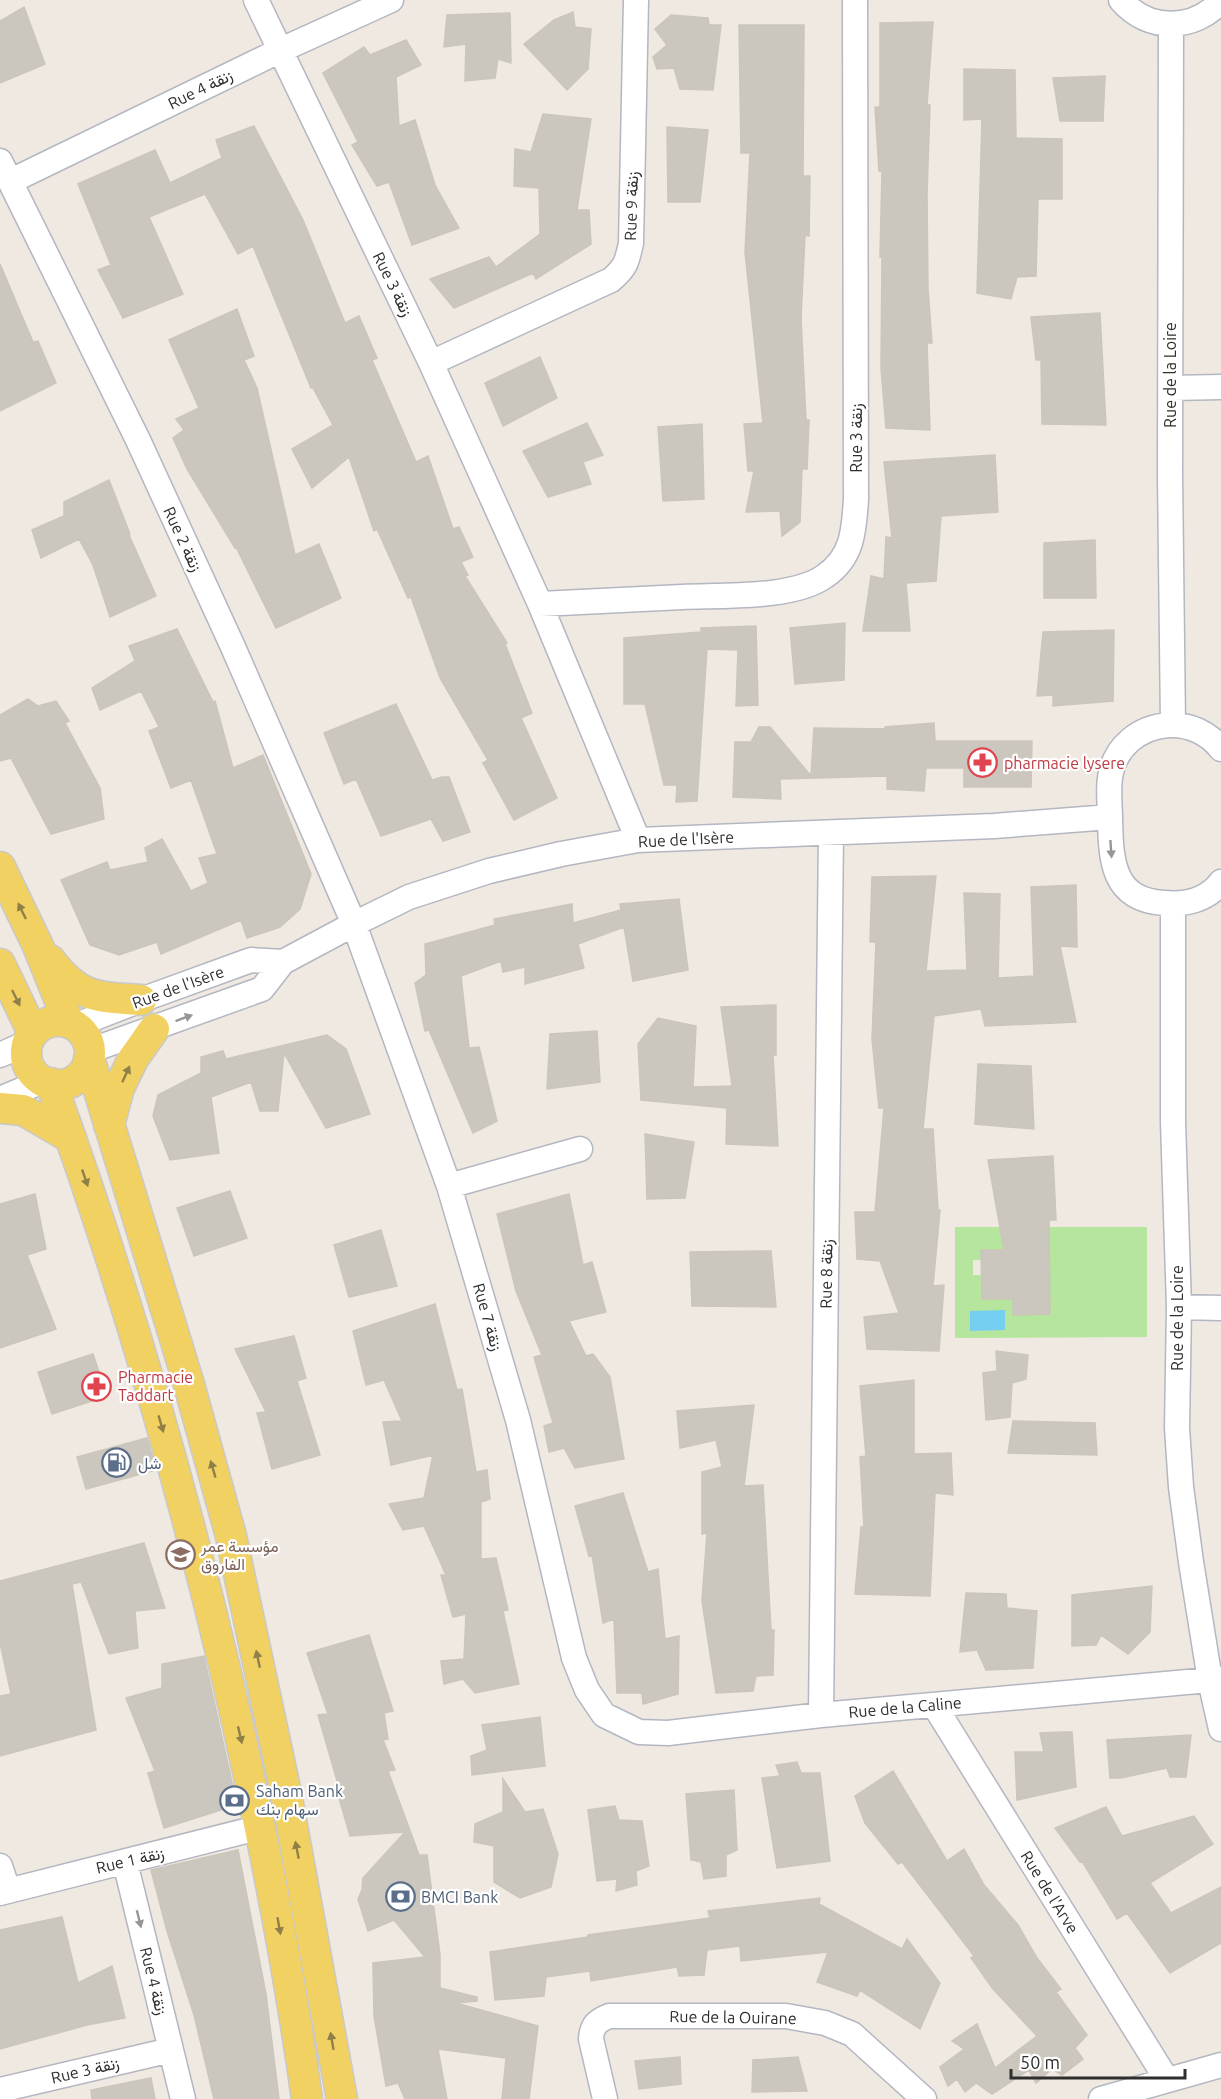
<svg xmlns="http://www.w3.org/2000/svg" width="1221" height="2099" viewBox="0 0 1221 2099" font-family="Ubuntu,Vazirmatn,sans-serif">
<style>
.green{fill:#b6e59e;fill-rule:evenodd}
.water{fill:#75cff0}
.building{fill:#cbc7bf;stroke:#cbc5ba;stroke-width:1.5}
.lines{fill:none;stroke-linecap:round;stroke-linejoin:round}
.minor-casing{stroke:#b4b7c1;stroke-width:27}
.major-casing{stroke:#c9c9c9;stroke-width:33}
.minor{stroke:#fff;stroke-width:24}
.major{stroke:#f2d163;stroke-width:30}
.oneway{fill:#969696}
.oneway2{fill:#908048}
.labels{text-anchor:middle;stroke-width:4.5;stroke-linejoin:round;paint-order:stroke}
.street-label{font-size:16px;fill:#2e2e2e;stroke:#fff}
.health-label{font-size:16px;fill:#be3a42;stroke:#fff;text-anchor:start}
.service-label{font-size:16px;fill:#4e5e75;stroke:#fff;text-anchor:start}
.education-label{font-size:16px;fill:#785e54;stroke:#fff;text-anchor:start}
</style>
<rect width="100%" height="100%" fill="#efe9e1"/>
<!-- green -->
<path class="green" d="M 955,1227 L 1147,1227 L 1147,1337 L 955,1338 ZM 981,1250 L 1049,1254 L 1050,1270 L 1045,1270 L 1050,1298 L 1050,1314 L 1014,1315 L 1013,1299 L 982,1299 L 982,1275 L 973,1275 L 973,1260 L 981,1260 Z"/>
<!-- water -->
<path class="water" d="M 1005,1310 L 1005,1330 L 970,1331 L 970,1311 Z"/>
<!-- building -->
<path class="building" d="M 24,7 L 45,64 L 0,83 L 0,21 Z
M 573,12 L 575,27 L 591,29 L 588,69 L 567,90 L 524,44 L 554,20 Z
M 510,13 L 511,63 L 498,59 L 495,78 L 465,81 L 466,44 L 444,47 L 447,15 Z
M 671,15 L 708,18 L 709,25 L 721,25 L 713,90 L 680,89 L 674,68 L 657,69 L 653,57 L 667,45 L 655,29 Z
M 933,22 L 927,105 L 930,105 L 927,194 L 928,289 L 932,343 L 927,343 L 930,430 L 886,428 L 881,368 L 882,257 L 880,257 L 882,171 L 879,171 L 875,107 L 880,107 L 880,23 Z
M 739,25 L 804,25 L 803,176 L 810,176 L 809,236 L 805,235 L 801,318 L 806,420 L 809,420 L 807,469 L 802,469 L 800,522 L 782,536 L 780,511 L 746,512 L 754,471 L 748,471 L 744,424 L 763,423 L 745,252 L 750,153 L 741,153 Z
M 406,40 L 421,65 L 396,77 L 399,126 L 415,120 L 435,185 L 459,228 L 412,245 L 389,182 L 377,186 L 352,145 L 358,142 L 323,73 L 364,47 L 370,55 Z
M 964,69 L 1015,70 L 1016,138 L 1062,139 L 1062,199 L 1038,199 L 1036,276 L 1017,277 L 1011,299 L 977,293 L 982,119 L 964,120 Z
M 1105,76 L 1103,121 L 1060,121 L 1053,78 Z
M 543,114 L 591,119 L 577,210 L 589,210 L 591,244 L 536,279 L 533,273 L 454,308 L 430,279 L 489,257 L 496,267 L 540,234 L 539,188 L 514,186 L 515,149 L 531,152 Z
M 254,126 L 303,220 L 345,323 L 359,316 L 377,358 L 372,360 L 416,462 L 428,456 L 453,529 L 459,527 L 473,557 L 461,562 L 468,575 L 465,576 L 507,643 L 505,644 L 532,713 L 521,718 L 557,798 L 514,820 L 483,763 L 488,760 L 440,678 L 411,597 L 408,598 L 377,529 L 374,531 L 349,457 L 312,488 L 292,449 L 333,425 L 313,388 L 311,388 L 253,246 L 238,254 L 205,194 L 149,217 L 183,294 L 123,318 L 98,270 L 111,265 L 78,184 L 155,150 L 170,183 L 222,158 L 216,140 Z
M 667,127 L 708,130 L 700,202 L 668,202 Z
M 0,264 L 33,342 L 38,341 L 56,383 L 0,411 Z
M 237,309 L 254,356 L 244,360 L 257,388 L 295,555 L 319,544 L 341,598 L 276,628 L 236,547 L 235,548 L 187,469 L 173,438 L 184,430 L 176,419 L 199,408 L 169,340 Z
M 1100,313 L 1106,425 L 1042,424 L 1041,360 L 1036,360 L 1031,317 Z
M 540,357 L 557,398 L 503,426 L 485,383 Z
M 587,423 L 603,455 L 583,462 L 591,484 L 548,497 L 523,451 Z
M 702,424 L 704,499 L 663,501 L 658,427 Z
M 995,455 L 998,512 L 941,516 L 936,581 L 906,583 L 910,631 L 863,631 L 871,576 L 884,579 L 886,537 L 892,538 L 884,462 Z
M 109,480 L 130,534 L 129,535 L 156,596 L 110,617 L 93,565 L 79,539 L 41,558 L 32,530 L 64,516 L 64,502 Z
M 1095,540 L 1096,598 L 1044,598 L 1044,543 Z
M 845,623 L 844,680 L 795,684 L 790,628 Z
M 756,626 L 758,705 L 736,706 L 738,650 L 707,649 L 697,801 L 676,802 L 677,785 L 664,785 L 645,704 L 624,704 L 624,638 L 701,632 L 701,628 Z
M 177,629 L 213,702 L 215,701 L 233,768 L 263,755 L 311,874 L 300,909 L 280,927 L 247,938 L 241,920 L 161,954 L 157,942 L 119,955 L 90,945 L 61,880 L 107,862 L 110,870 L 148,862 L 145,848 L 162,839 L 191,891 L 208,883 L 199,858 L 217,854 L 191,780 L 171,788 L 149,731 L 159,727 L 141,691 L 100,710 L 92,688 L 135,661 L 129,646 Z
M 1114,630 L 1113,701 L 1053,706 L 1053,695 L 1037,696 L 1043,632 Z
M 28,699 L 38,706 L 56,701 L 69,721 L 65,723 L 100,788 L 104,819 L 51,834 L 11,758 L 0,761 L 0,715 Z
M 396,704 L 432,780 L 442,777 L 449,777 L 470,832 L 443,841 L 431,819 L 381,836 L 356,779 L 344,784 L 324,733 Z
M 934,723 L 935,741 L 1032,741 L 1031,787 L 964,787 L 964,768 L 926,768 L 924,791 L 887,789 L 887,776 L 780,779 L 781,799 L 733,797 L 735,742 L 751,742 L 759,727 L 770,727 L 811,776 L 814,728 L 885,729 L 885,727 Z
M 936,876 L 926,971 L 967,970 L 964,893 L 1000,894 L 998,978 L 1034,976 L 1031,887 L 1076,885 L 1077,947 L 1060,946 L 1076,1022 L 985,1026 L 981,1009 L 934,1016 L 923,1129 L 933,1129 L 938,1210 L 940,1210 L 933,1286 L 944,1285 L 939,1351 L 867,1349 L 864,1317 L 899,1313 L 880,1261 L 857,1259 L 855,1212 L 875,1212 L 884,1108 L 879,1108 L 872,1039 L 876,942 L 870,942 L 872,877 Z
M 679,899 L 688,970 L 633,981 L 624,927 L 578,944 L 584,968 L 525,984 L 525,967 L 503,972 L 501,961 L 461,976 L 469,1048 L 479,1047 L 497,1121 L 473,1133 L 429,1030 L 425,1031 L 415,983 L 426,975 L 425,944 L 495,925 L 494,919 L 572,904 L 573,923 L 621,910 L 620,904 Z
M 776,1005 L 776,1055 L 773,1055 L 778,1146 L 726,1144 L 727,1108 L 641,1100 L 638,1044 L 658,1018 L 696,1026 L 693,1087 L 732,1086 L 721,1007 Z
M 597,1031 L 600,1082 L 547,1089 L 550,1034 Z
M 327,1035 L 346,1049 L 370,1114 L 326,1128 L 284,1053 L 278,1111 L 260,1111 L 251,1082 L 211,1097 L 219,1153 L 170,1160 L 153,1116 L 158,1095 L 201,1073 L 201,1057 L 223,1051 L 226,1059 Z
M 978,1064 L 1031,1066 L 1034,1129 L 975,1124 Z
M 645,1134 L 694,1142 L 685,1198 L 647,1199 Z
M 1053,1156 L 1056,1220 L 1049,1220 L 1050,1314 L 1013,1315 L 1013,1299 L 982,1299 L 981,1250 L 1004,1250 L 988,1160 Z
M 230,1191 L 247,1238 L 194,1256 L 177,1208 Z
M 35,1194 L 46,1249 L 27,1255 L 56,1329 L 0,1348 L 0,1204 Z
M 569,1194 L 583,1265 L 592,1262 L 606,1312 L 569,1321 L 586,1356 L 593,1354 L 610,1377 L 624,1459 L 575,1468 L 564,1448 L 549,1452 L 544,1426 L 553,1423 L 534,1357 L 542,1355 L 516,1291 L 497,1214 Z
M 381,1230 L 397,1286 L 349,1297 L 334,1245 Z
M 771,1251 L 776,1307 L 692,1306 L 690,1252 Z
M 435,1304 L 457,1390 L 462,1389 L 476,1472 L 487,1470 L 490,1499 L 481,1502 L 481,1559 L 496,1558 L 508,1610 L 503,1611 L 519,1684 L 475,1693 L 463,1679 L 444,1684 L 441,1661 L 464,1659 L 466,1614 L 453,1617 L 441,1575 L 446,1575 L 424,1526 L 403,1530 L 389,1504 L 424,1498 L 433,1455 L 391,1465 L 383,1422 L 402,1421 L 384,1380 L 366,1385 L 353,1331 Z
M 294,1336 L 306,1378 L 297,1381 L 320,1455 L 272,1469 L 257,1413 L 266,1412 L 235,1349 Z
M 996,1351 L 1028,1355 L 1026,1379 L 1012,1383 L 1010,1417 L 986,1420 L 983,1373 L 997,1371 Z
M 93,1354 L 107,1396 L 52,1414 L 38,1372 Z
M 914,1380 L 914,1454 L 951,1453 L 953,1495 L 935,1493 L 930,1596 L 855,1594 L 861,1527 L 864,1527 L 860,1457 L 866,1456 L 860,1386 Z
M 754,1405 L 744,1486 L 763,1485 L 771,1630 L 774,1630 L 773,1675 L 756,1676 L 753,1691 L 716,1693 L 702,1601 L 707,1533 L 702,1534 L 702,1472 L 722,1467 L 716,1440 L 680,1448 L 677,1411 Z
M 1013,1421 L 1095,1423 L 1097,1455 L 1008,1453 Z
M 147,1438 L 156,1470 L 86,1489 L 77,1457 Z
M 623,1493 L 648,1572 L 658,1569 L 665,1639 L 679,1636 L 678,1694 L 643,1704 L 642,1693 L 617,1693 L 614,1619 L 603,1623 L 592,1555 L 589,1556 L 575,1506 Z
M 144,1543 L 165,1608 L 135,1611 L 138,1648 L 109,1654 L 81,1582 L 72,1584 L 96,1730 L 0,1756 L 0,1696 L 11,1694 L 0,1643 L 0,1581 Z
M 1152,1586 L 1150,1632 L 1128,1654 L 1101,1635 L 1096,1645 L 1072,1646 L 1072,1595 Z
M 966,1593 L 1006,1594 L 1007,1608 L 1037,1611 L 1033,1668 L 986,1670 L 977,1650 L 960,1652 Z
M 369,1635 L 393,1711 L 384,1713 L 388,1739 L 383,1740 L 395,1770 L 388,1771 L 419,1855 L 427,1855 L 440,1955 L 440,1988 L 477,1997 L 477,2001 L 456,2003 L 538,2026 L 529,2099 L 502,2099 L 506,2058 L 438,2049 L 447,2099 L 405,2099 L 398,2083 L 386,2086 L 374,2016 L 373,1963 L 425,1957 L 394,1920 L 368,1931 L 358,1899 L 362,1890 L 363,1878 L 405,1832 L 350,1836 L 339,1798 L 342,1798 L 318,1715 L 328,1714 L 307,1653 Z
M 204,1656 L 237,1805 L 164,1828 L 148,1773 L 155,1771 L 126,1698 L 162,1688 L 162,1664 Z
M 540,1717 L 545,1766 L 472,1775 L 471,1756 L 487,1750 L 482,1725 Z
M 1064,1732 L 1072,1732 L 1076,1787 L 1017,1800 L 1015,1752 L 1044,1752 L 1040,1733 Z
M 1191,1735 L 1186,1777 L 1170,1777 L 1167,1768 L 1121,1778 L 1110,1778 L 1107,1740 Z
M 797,1762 L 801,1773 L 820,1773 L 830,1861 L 777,1868 L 762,1778 L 780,1776 L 776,1765 Z
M 893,1771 L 947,1861 L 964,1849 L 984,1885 L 1018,1925 L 1037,1958 L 1061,1989 L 1056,1992 L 1087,2035 L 1075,2048 L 1083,2059 L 1062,2075 L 1052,2069 L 1036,2083 L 1029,2070 L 992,2094 L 976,2083 L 965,2092 L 957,2079 L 948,2086 L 940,2067 L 964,2049 L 952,2041 L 977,2024 L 995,2068 L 1037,2036 L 993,1989 L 971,1958 L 974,1956 L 942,1914 L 902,1862 L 898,1864 L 865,1823 L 855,1796 Z
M 503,1779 L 525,1812 L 543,1809 L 558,1854 L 551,1887 L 520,1898 L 494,1882 L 494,1846 L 474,1842 L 475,1824 L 503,1812 Z
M 734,1790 L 737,1850 L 726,1855 L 726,1876 L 704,1879 L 701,1862 L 691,1860 L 686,1794 Z
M 615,1806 L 619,1820 L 642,1821 L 649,1866 L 636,1871 L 637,1885 L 616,1891 L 617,1879 L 597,1881 L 588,1810 Z
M 1106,1807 L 1122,1836 L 1194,1816 L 1213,1844 L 1150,1883 L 1171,1913 L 1221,1887 L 1221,1943 L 1170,1973 L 1127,1913 L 1117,1919 L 1082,1861 L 1080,1862 L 1055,1828 Z
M 238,1850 L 266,1994 L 279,2099 L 214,2099 L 194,2015 L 167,1931 L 151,1870 Z
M 820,1898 L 819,1904 L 902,1949 L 907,1939 L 940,1983 L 920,2029 L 860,1990 L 857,1996 L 817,1982 L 828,1952 L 741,1961 L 740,1946 L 707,1950 L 704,1975 L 679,1976 L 677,1967 L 591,1981 L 590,1971 L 546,1977 L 544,1996 L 495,2000 L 490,1952 L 588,1937 L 588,1935 L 710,1918 L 708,1911 Z
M 62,1917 L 78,1983 L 112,1966 L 125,2018 L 87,2025 L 0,2049 L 0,1930 Z
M 680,2057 L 681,2084 L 639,2089 L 635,2061 Z
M 798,2057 L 807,2091 L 752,2092 L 753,2060 Z
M 151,2078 L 155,2099 L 92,2099 L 91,2090 Z"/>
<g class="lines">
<defs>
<path id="minor" d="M 256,0 L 431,363 L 540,604 L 638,840
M 1121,0 C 1148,32 1194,31 1221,1
M 1171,24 L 1170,476 L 1173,725
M 0,161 L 138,440 L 233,647 L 354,924 L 449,1186 L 518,1420 L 574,1658 L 587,1690 L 604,1715 L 639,1732 L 668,1733 L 821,1715 L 1221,1679
M 11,181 L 281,50 L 391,0
M 431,363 L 611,280 C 626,267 627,262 631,243 L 636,0
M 1171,388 L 1221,387
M 540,604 C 587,602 634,599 682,597 C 720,595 794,599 825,576 C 853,557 854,530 856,499 L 855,0
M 1221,749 C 1209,733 1189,724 1169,725 C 1139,727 1114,747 1110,778 C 1108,791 1110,806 1110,819 C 1111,860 1112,900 1164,903 C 1185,905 1207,900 1221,882
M 1173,904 L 1173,1122 L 1179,1307 L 1177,1428 L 1181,1487 L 1191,1562 L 1210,1680 L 1221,1729
M 74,1026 L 141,1000 L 251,960 L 283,962
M 89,1051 L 262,989 L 283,962 L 354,924 L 409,897 L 489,871 L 561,854 L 638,840 L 994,826 L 1110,817
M 0,1055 L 27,1043
M 0,1099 L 43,1081
M 449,1186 L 580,1149
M 1179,1307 L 1221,1308
M 934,1705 L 1167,2080
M 821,1715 L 831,833
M 125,1862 L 183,2099
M 0,1866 L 8,1890
M 0,1893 L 261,1827
M 0,2090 L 171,2050
M 605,2099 L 591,2039 C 592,2025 597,2021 609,2016 L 786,2016 L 825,2023 L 852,2034 L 924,2099
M 1101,2099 L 1221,2065"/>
<path id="major" d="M 0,867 L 38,946 L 69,1023
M 50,960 C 79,998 96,997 141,1000
M 0,964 L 33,1033
M26 1053a32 32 0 1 1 64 0a32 32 0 1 1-64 0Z
M 89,1058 L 188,1381 L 231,1536 L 286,1793 L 342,2099
M 51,1083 C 121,1275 178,1471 225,1669 C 258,1811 287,1954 307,2099
M 0,1108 L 23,1110 L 71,1138
M 109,1125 L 119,1088 L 133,1059 L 154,1029"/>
</defs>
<!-- minor casing -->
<use href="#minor" class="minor-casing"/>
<!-- major casing -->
<use href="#major" class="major-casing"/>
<!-- minor -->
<use href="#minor" class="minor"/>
<!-- major -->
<use href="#major" class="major"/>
</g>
<!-- one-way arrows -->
<defs><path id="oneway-solid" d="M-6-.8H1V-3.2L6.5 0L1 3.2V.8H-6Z" transform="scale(1.5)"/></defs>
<g class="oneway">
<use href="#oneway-solid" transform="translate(1111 849) rotate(86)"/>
<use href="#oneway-solid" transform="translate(184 1018) rotate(-20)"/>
<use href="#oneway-solid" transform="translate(139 1919) rotate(76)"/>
</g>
<g class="oneway2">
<use href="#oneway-solid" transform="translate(22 911) rotate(-116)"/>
<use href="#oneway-solid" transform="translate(16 998) rotate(64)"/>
<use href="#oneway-solid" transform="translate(126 1074) rotate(-65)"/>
<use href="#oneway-solid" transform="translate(85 1178) rotate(71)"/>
<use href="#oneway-solid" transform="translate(161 1424) rotate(74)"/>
<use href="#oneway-solid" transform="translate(213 1469) rotate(-106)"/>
<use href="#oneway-solid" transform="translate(258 1659) rotate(-102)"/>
<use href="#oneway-solid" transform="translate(240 1735) rotate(77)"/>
<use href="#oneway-solid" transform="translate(297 1850) rotate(-101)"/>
<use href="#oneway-solid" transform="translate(279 1926) rotate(80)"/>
<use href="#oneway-solid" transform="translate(332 2041) rotate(-100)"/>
</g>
<!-- icons -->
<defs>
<symbol id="pharmacy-ring" viewBox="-11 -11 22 22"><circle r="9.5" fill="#fff" stroke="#e0444e" stroke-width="1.5"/><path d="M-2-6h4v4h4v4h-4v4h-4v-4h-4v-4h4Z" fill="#e0444e"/></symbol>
<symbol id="fuel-ring" viewBox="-11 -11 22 22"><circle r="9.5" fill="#fff" stroke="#5c6f8a" stroke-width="1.5"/><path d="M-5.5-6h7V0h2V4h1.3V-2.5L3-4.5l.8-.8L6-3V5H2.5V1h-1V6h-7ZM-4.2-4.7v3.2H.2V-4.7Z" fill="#5c6f8a"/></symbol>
<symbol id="school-ring" viewBox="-11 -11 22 22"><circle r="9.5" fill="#fff" stroke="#8d6e63" stroke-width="1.5"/><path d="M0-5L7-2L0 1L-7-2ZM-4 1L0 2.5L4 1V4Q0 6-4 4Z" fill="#8d6e63"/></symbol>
<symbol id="bank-ring" viewBox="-11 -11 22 22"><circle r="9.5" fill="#fff" stroke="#5c6f8a" stroke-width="1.5"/><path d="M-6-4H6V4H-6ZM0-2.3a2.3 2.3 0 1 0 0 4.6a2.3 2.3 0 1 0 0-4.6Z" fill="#5c6f8a"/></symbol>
</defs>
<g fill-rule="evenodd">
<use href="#pharmacy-ring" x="966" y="746" width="33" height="33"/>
<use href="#pharmacy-ring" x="80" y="1370" width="33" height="33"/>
<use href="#fuel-ring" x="100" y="1446" width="33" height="33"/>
<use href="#school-ring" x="164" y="1538" width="33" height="33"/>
<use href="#bank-ring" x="218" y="1784" width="33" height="33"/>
<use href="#bank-ring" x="384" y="1880" width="33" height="33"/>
</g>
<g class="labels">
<!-- street labels -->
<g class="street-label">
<text transform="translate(200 89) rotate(-26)" y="6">Rue 4 زنقة</text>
<text transform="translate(631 206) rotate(-88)" y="6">Rue 9 زنقة</text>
<text transform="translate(393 284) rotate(64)" y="6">Rue 3 زنقة</text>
<text transform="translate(1170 375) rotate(-90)" y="6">Rue de la Loire</text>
<text transform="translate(856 438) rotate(-90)" y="6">Rue 3 زنقة</text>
<text transform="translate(183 539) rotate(65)" y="6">Rue 2 زنقة</text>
<text transform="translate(686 839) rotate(-3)" y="6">Rue de l'Isère</text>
<text transform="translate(178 987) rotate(-20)" y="6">Rue de l'Isère</text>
<text transform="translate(826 1274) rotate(-89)" y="6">Rue 8 زنقة</text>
<text transform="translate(488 1317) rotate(74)" y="6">Rue 7 زنقة</text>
<text transform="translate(1177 1318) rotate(-90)" y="6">Rue de la Loire</text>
<text transform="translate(905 1707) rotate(-5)" y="6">Rue de la Caline</text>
<text transform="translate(130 1860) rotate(-13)" y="6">Rue 1 زنقة</text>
<text transform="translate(1050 1892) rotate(58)" y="6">Rue de l'Arve</text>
<text transform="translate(154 1981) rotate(76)" y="6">Rue 4 زنقة</text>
<text transform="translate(733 2017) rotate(1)" y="6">Rue de la Ouirane</text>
<text transform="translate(85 2070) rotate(-13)" y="6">Rue 3 زنقة</text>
</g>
<!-- health labels -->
<g class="health-label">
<text x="1004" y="769">pharmacie lysere</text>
<text x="118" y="1383">Pharmacie<tspan x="118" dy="18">Taddart</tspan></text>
</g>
<!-- service labels -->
<g class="service-label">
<text x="138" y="1469">شل</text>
<text x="256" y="1797">Saham Bank<tspan x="256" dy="18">سهام بنك</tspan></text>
<text x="421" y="1903">BMCI Bank</text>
</g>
<!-- education labels -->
<g class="education-label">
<text x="201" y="1552">مؤسسة عمر<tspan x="201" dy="18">الفاروق</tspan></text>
</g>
</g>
<!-- scale -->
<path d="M1011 2069v9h174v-9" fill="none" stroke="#2e2e2e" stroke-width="3"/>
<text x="1020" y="2069" font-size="18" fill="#2e2e2e" stroke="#ffffff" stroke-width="4.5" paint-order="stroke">50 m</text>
</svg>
